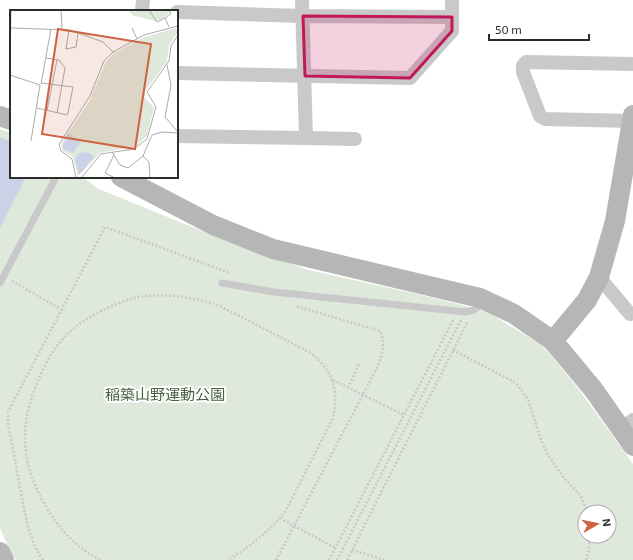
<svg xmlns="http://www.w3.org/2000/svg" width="633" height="560" viewBox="0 0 633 560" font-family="'Exo 2','Noto Sans JP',sans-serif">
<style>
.green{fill:#dee8db;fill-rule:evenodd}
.water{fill:#c9d2e6}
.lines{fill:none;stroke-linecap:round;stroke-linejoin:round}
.path{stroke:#c9c9c9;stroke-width:2.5;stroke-dasharray:2 2;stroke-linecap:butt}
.lane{stroke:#c9c9c9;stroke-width:7}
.street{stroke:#c9c9c9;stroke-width:14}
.secondary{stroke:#b6b6b6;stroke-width:20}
.marked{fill:#c2185b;fill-opacity:0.2;stroke:#c2185b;stroke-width:3;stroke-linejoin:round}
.labels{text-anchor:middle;stroke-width:4;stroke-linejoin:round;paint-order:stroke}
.park-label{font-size:15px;fill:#45623f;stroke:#fff}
.inset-road{fill:none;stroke:#ababab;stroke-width:1}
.view{fill:#cf6342;fill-opacity:0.15;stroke:#cf6342;stroke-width:2}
.inset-edge{fill:none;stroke:#2c2c2c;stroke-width:2}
</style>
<rect width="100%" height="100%" fill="#fff"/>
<!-- green -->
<path class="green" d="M 0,129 L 11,133 L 11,177 L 82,177 L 99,189 L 236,245 L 309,270 L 434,298 L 488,312 L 538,343 L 548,351 L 580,391 L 633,464 L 633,560 L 16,560 L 9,549 L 0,528 ZM 585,512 L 609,512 L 609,536 L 585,536 Z"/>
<!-- water -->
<path class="water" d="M 0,137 L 11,142 L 11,177 L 26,177 L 0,228 Z"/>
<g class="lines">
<!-- path -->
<path class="path" d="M 12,281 L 62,310
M 453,350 L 516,383 L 528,399 L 541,440 L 548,455 L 564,478 L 581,496 L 587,512
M 333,380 L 404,415
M 348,388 L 359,364
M 280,518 L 335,548
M 352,550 L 385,560
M 43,560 C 28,539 25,512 20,487 C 16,466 12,445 8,424 L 8,412 L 105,227 L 230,273
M 100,560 C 77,548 60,530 47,508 C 21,466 18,427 38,381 C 44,367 51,352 62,340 C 78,320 110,305 134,298 C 162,292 192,297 218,305 L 311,353 C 333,371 339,390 333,418 L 285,512 C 268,532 249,548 227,560
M 276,560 L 378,366 C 382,354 386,343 380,331 L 296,306
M 329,560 L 453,320
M 337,560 L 461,320
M 347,560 L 468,321
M 586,560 L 589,550 L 590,536"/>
<!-- lane -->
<path class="lane" d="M 0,283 L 56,177
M 222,283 L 274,292 L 465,312 L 474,310 L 484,303"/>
<!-- street -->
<path class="street" d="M 142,11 L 143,0
M 177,12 L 303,16 L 452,17
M 177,73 L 410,78 L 452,31 L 452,0
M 632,121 L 545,119 L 540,116 L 523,72 L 523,66 L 526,62 L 633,64
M 177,136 L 306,138 L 302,0
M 306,138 L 355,139
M 599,277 L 630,314
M 621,429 L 633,420"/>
<!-- secondary -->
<path class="secondary" d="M 0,116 L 11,120
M 121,177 L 213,225 L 273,249 L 480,298 L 514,314 L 553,341 L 593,389 L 633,446
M 553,341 L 587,300 L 599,277 L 615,221 L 633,115
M 0,552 L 4,560"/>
</g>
<!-- marked area -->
<path class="marked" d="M 303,16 L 452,17 L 452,31 L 410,78 L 305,76 Z"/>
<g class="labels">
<!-- park labels -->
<g class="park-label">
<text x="165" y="400">稲築山野運動公園</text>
</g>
</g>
<!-- overview -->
<g transform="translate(10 10)">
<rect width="168" height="168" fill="#fff"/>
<path d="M 117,0 L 163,0 L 151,10 L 145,11 L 124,6 ZM 166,18 L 168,22 L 159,35 L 157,52 L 135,81 L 135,88 L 144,98 L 137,126 L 126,136 L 90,143 L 68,166 L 63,147 L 53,141 L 51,133 L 79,92 L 96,52 L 104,43 L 135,27 Z" fill="#dee8db"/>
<path d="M 58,123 L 71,132 L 63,143 L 52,138 ZM 78,142 L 84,147 L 69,165 L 65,149 L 70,143 Z" fill="#c9d2e6"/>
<path class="inset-road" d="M 51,0 L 52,19M 139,0 L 147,12 L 155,8M 159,17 L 155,8 L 161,4 L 159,0M 1,18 L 60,20 L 93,32 L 103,42M 122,18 L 127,29M 59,20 L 56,39 L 66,37 L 68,23M 36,48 L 49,50 L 55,58 L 47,103M 0,54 L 1,0M 157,55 L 161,75 L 155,107 L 168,122M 0,65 L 30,75 L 21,131M 31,74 L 41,19M 27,98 L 57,105 L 58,103 L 63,77 L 31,73M 37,101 L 47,50M 102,142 L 110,155 L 118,158 L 133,146 L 142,125 L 152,122 L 168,123M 104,145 L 95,163 L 105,168M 133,146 L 139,152 L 140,168M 66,168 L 62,149 L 51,141 L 49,134 L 80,86 L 94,51 L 103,42 L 134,25 L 168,16M 71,168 L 91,144 L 124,139 L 137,129 L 146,97 L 137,82 L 159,51 L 161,36 L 168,25"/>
<path class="view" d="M 48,19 L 141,34 L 125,139 L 32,124 Z"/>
<rect width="168" height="168" class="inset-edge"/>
</g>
<!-- north arrow -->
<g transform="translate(597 524) rotate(81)"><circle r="19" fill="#ffffff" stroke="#ababab"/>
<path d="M0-3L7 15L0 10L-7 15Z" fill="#cf6342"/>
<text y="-6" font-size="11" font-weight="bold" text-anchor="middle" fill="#2c2c2c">N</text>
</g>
<!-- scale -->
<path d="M489 34v6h100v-6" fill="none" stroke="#2c2c2c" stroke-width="2"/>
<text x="495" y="34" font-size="12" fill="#2c2c2c" stroke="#ffffff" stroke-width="3" paint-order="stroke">50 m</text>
</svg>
